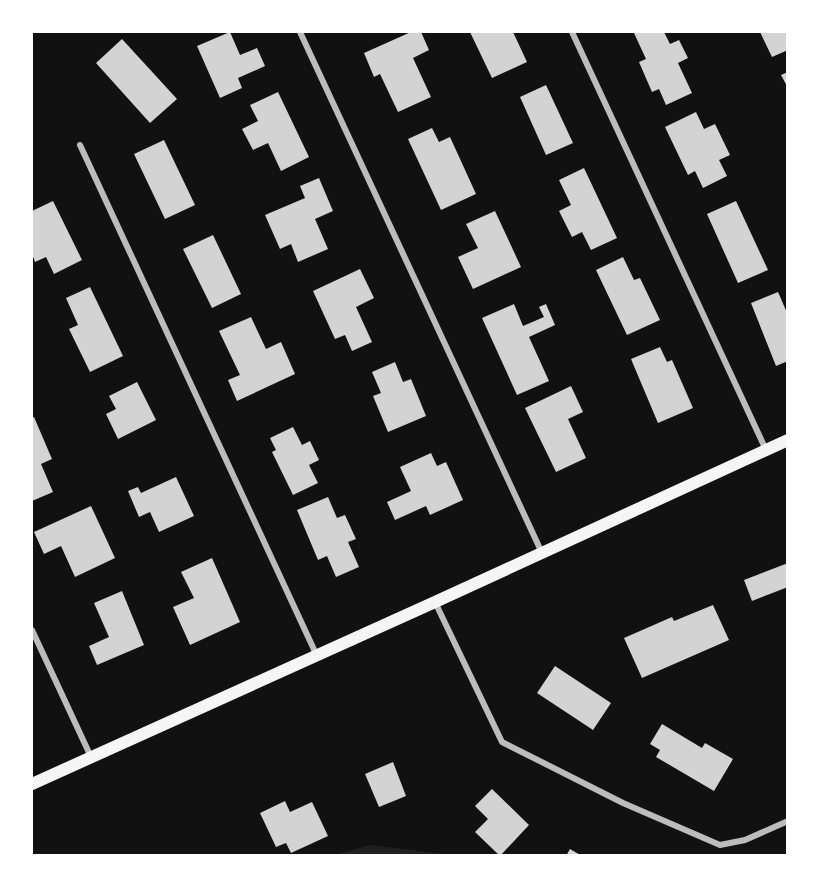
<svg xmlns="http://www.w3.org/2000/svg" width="819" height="887" viewBox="0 0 819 887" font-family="Commissioner,sans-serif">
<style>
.green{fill:#202020}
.building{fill:#d3d3d3}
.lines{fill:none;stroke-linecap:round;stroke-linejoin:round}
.minor{stroke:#bcbcbc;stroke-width:6}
.secondary{stroke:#f5f5f5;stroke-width:12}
</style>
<rect width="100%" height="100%" fill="#111"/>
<!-- green -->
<path class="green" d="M 370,845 L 451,855 L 335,855 Z"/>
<!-- building -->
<path class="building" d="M 230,32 L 240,55 L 257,48 L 265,66 L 238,78 L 242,88 L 220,98 L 197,46 Z
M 411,32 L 421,32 L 429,50 L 413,58 L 431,97 L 398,112 L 380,74 L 374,77 L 364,53 Z
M 470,32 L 513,32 L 527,62 L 492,78 Z
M 638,32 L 664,32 L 670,44 L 679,40 L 688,58 L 678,63 L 692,93 L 666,105 L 659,89 L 652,92 L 639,62 L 646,59 L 634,33 Z
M 760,32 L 788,32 L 788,50 L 772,57 Z
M 122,39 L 177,99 L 150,123 L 96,63 Z
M 788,72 L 788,88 L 781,75 Z
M 546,85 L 573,143 L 546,155 L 520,97 Z
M 278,92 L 309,157 L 281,171 L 268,143 L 253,150 L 242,129 L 258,121 L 250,105 Z
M 696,112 L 704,129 L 715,124 L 730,155 L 719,160 L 727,176 L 703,188 L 695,171 L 688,175 L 665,127 Z
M 432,128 L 439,142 L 450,137 L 476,194 L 441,210 L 408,139 Z
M 164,140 L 195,205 L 165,219 L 134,154 Z
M 584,168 L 617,238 L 591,250 L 582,232 L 572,237 L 559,211 L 571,205 L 559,180 Z
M 319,178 L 333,211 L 315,219 L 328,249 L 298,262 L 291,244 L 280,249 L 265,215 L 305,198 L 300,186 Z
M 53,201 L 82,260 L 54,274 L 46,257 L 35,262 L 32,254 L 32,211 Z
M 736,201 L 768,270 L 738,283 L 707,214 Z
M 495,211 L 521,267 L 473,289 L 458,257 L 478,248 L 466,224 Z
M 213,235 L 241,294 L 212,308 L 183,249 Z
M 623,257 L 634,280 L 640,278 L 660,320 L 627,335 L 596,270 Z
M 360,269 L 374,298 L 356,307 L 372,342 L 352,351 L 345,335 L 335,339 L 313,291 Z
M 90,287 L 123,356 L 90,372 L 69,329 L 78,325 L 66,298 Z
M 778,292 L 788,315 L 788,361 L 776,366 L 751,303 Z
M 514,304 L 523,326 L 544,317 L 539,307 L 546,304 L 555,325 L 529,337 L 549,381 L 517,395 L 482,318 Z
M 251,317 L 266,349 L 281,342 L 295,374 L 237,401 L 228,380 L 240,375 L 219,331 Z
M 660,347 L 667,362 L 672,360 L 693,408 L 658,423 L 631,359 Z
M 395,362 L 403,382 L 411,379 L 426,416 L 388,432 L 373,396 L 381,393 L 372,372 Z
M 137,382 L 156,420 L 118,439 L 106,414 L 116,409 L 109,396 Z
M 571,386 L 583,412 L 568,419 L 586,458 L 556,472 L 525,408 Z
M 34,417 L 52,459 L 41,464 L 53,492 L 32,501 L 32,418 Z
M 293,427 L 302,445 L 310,441 L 319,460 L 309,465 L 318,483 L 293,495 L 272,452 L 276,450 L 270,438 Z
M 431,453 L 437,466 L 446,462 L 463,500 L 430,515 L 426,506 L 395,520 L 387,502 L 411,491 L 400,467 Z
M 176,477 L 194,516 L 159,532 L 150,512 L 139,517 L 128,491 L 138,487 L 141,493 Z
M 328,497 L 337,518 L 345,515 L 356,539 L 348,542 L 359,567 L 336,577 L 327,556 L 318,560 L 297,510 Z
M 91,506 L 115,558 L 75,577 L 61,546 L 44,554 L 34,532 Z
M 212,558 L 240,622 L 190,645 L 173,607 L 194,598 L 181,572 Z
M 788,563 L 788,587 L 752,601 L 744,580 Z
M 122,591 L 144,645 L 97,665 L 89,646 L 109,637 L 94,603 Z
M 713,605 L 729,640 L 642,678 L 624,638 L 672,617 L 674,621 Z
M 555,666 L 611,703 L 593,730 L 537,693 Z
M 662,724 L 702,748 L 705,743 L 733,759 L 714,791 L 656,757 L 660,750 L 650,744 Z
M 393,762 L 406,796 L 379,807 L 365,774 Z
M 492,789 L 529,825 L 500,856 L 475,832 L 488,819 L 475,806 Z
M 285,801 L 290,812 L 312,802 L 328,836 L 291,853 L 286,843 L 276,847 L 260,813 Z
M 570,849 L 582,856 L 566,856 Z"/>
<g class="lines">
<!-- minor -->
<path class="minor" d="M 300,32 L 542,553
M 572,32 L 766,450
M 80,145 L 317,656
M 435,602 L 502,742 L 623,803 L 720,845 L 745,840 L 788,821
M 32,630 L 91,757"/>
<!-- secondary -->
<path class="secondary" d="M 32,784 L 435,602 L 788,440"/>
</g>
<!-- border -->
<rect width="819" height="887" fill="none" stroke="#ffffff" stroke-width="66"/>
</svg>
